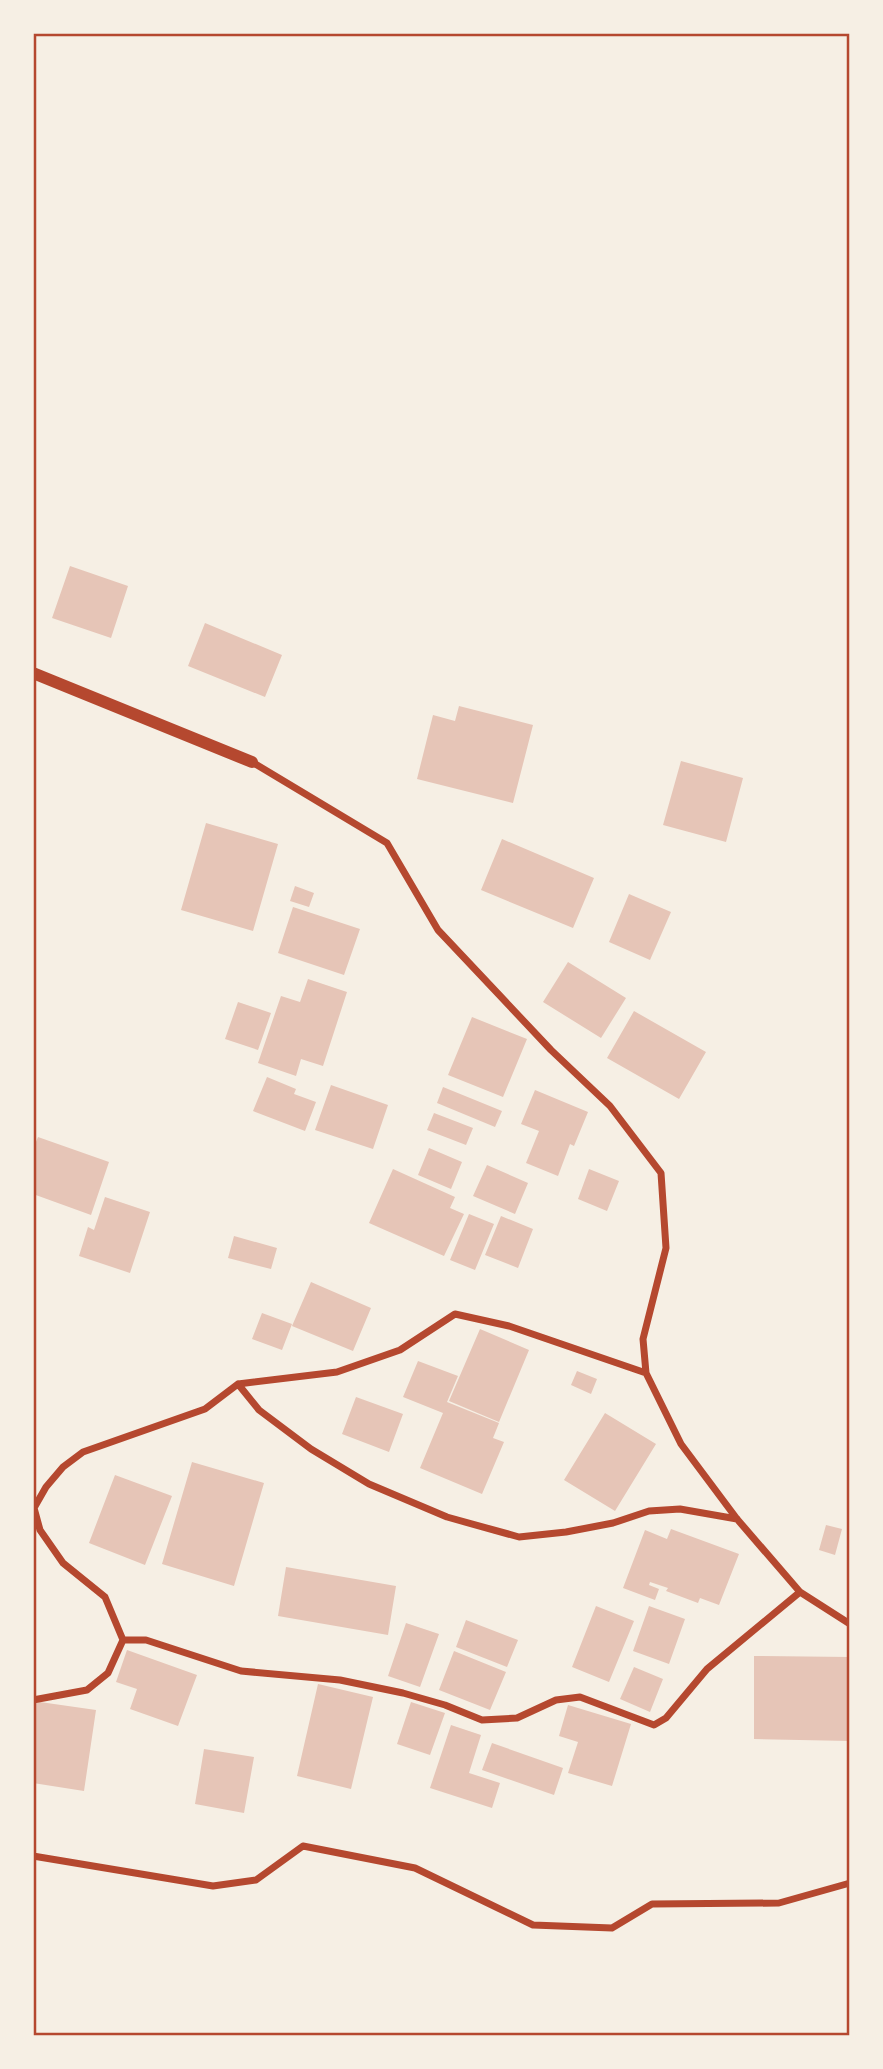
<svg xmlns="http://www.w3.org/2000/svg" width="883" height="2069" viewBox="0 0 883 2069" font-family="Lato,sans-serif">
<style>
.building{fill:#e6c5b7}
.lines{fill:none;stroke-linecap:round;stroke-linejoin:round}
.minor{stroke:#b5482f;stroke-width:7}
.tertiary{stroke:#b5482f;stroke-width:12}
.neatline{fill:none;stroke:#b5482f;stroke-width:2.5}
</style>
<rect width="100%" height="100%" fill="#f6efe4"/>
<!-- building -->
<path class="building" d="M 70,566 L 128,586 L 111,638 L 52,618 Z
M 205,623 L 282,655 L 265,697 L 188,666 Z
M 459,706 L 533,725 L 513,803 L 417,779 L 433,715 L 455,721 Z
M 681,761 L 743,778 L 726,842 L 663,825 Z
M 206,823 L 278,844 L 253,931 L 181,910 Z
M 502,839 L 594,878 L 573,928 L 481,890 Z
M 295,886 L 314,893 L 309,907 L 290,901 Z
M 629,894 L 671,912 L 650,960 L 609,942 Z
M 293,907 L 360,929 L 344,975 L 278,953 Z
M 568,962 L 626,998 L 601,1038 L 543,1002 Z
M 308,979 L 347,992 L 323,1066 L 301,1059 L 296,1076 L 258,1063 L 281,996 L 300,1002 Z
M 238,1002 L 271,1013 L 258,1050 L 225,1039 Z
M 634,1011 L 706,1052 L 679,1099 L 607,1058 Z
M 472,1017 L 527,1039 L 503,1097 L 448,1075 Z
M 267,1077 L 296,1089 L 294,1094 L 316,1102 L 305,1131 L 253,1111 Z
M 331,1085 L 388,1105 L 373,1149 L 315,1130 Z
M 443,1087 L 502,1111 L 495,1127 L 437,1103 Z
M 535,1090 L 588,1112 L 574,1146 L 570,1144 L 558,1176 L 526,1163 L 539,1131 L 521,1124 Z
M 434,1113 L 473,1128 L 466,1145 L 427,1130 Z
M 38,1137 L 109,1162 L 91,1215 L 33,1194 L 33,1149 Z
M 429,1148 L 462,1162 L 451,1189 L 418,1175 Z
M 487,1165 L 528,1183 L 515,1214 L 473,1196 Z
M 393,1169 L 455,1197 L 450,1208 L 464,1214 L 444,1256 L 369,1223 Z
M 589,1169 L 619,1181 L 607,1211 L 578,1199 Z
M 105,1197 L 150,1212 L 130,1273 L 79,1256 L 88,1227 L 94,1230 Z
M 469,1214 L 494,1224 L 475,1270 L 450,1260 Z
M 501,1216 L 533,1229 L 518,1268 L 485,1255 Z
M 234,1236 L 277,1248 L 271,1269 L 228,1258 Z
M 311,1282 L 371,1308 L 353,1351 L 292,1326 Z
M 262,1313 L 292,1324 L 282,1350 L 252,1339 Z
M 480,1329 L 529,1350 L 499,1422 L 449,1401 Z
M 418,1361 L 458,1376 L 447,1402 L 499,1423 L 493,1438 L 504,1442 L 482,1494 L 420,1468 L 443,1413 L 403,1397 Z
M 577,1371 L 597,1379 L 591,1394 L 571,1385 Z
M 356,1397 L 403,1414 L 389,1452 L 342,1434 Z
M 605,1413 L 656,1444 L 615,1511 L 564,1480 Z
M 192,1462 L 264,1483 L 234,1586 L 162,1564 Z
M 115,1475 L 172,1496 L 145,1565 L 89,1543 Z
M 826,1525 L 842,1529 L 835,1555 L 819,1550 Z
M 671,1529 L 739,1554 L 719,1605 L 700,1598 L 698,1603 L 666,1591 L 668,1588 L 650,1582 L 649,1585 L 659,1589 L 655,1600 L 623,1588 L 645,1530 L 667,1539 Z
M 286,1567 L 396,1586 L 388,1635 L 278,1616 Z
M 596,1606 L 634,1621 L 609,1682 L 572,1667 Z
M 649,1606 L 685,1619 L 669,1664 L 633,1651 Z
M 466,1620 L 518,1640 L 507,1667 L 456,1647 Z
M 406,1623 L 439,1634 L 420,1687 L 388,1676 Z
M 127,1650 L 197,1675 L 178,1726 L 130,1709 L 137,1689 L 116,1682 Z
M 454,1651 L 506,1672 L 490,1710 L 439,1690 Z
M 754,1656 L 850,1657 L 850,1741 L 754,1739 Z
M 634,1667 L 663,1679 L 650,1712 L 620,1699 Z
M 318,1684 L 373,1697 L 351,1789 L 297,1776 Z
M 33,1701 L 96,1710 L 84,1791 L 33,1783 Z
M 411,1702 L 445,1713 L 430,1755 L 397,1744 Z
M 568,1705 L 631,1724 L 612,1786 L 568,1773 L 578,1742 L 559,1736 Z
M 451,1725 L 481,1735 L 469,1773 L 500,1783 L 492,1808 L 430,1788 Z
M 492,1743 L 563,1768 L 554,1795 L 482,1770 Z
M 204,1749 L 254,1757 L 244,1813 L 195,1804 Z"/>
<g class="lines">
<!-- minor -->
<path class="minor" d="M 252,762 L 387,843 L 438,930 L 551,1050 L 610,1106 L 661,1173 L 666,1248 L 643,1339 L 646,1373 L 681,1444 L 737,1519 L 800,1592 L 850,1624
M 238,1384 L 259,1410 L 311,1449 L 369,1484 L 447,1517 L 519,1537 L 566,1532 L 613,1523 L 649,1511 L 680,1509 L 737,1519
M 123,1640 L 105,1597 L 63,1563 L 40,1530 L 34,1508 L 46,1487 L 63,1467 L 83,1452 L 205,1409 L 238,1384 L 337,1372 L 400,1350 L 455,1314 L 509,1326 L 646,1373
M 33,1700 L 87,1690 L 108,1673 L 123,1640 L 146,1640 L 241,1671 L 340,1680 L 403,1693 L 445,1705 L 482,1720 L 517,1718 L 556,1700 L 580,1697 L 654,1725 L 666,1718 L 707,1669 L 800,1592
M 33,1856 L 213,1886 L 256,1880 L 303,1846 L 415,1868 L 533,1925 L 612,1928 L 652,1904 L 779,1903 L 850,1883"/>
<!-- tertiary -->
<path class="tertiary" d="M 33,673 L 252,762"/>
</g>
<!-- border -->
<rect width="883" height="2069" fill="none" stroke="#f6efe4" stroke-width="70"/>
<rect x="35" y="35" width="813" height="1999" class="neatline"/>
</svg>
